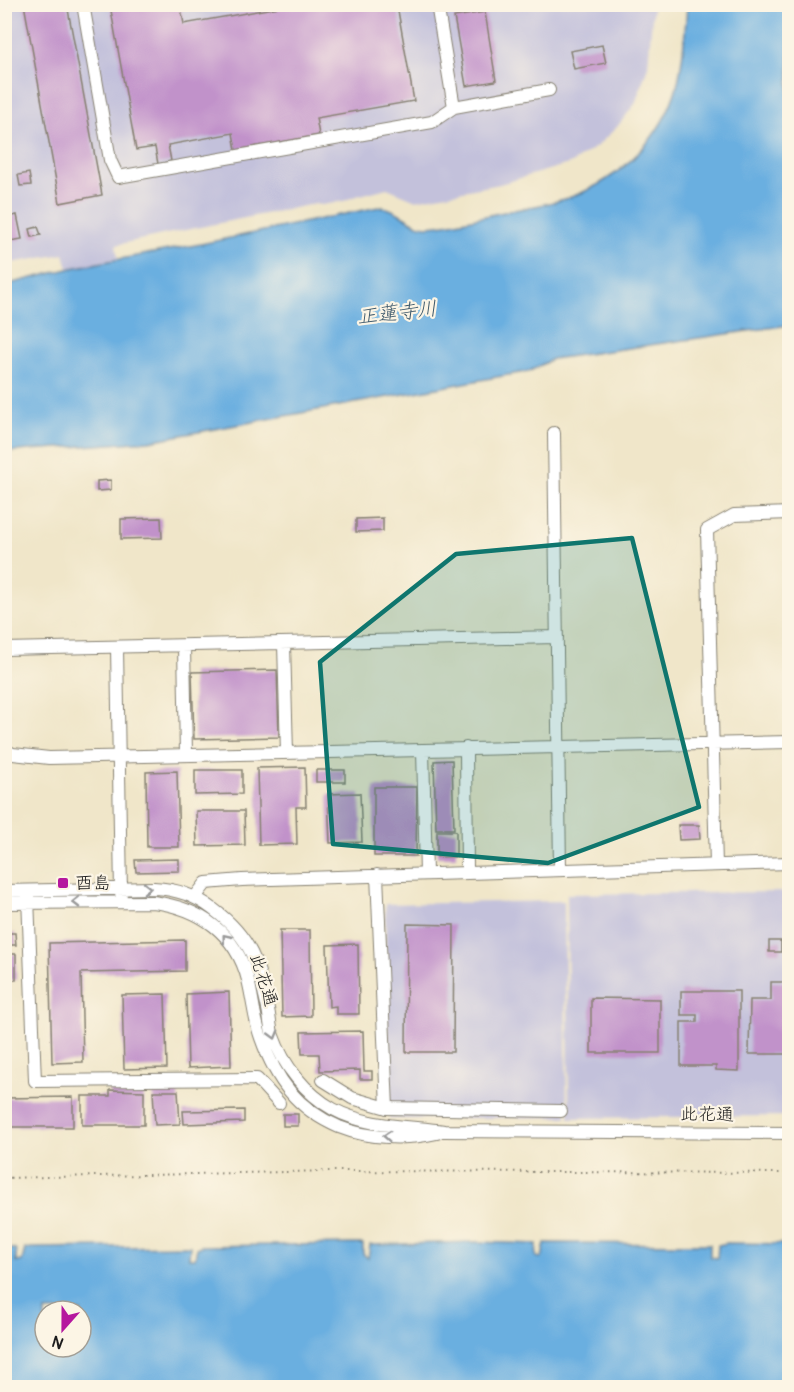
<svg xmlns="http://www.w3.org/2000/svg" width="794" height="1392" viewBox="0 0 794 1392" font-family="Pangolin,'Klee One',sans-serif">
<style>
.industrial{fill:#c3c1db}
.water{fill:#6aafe0;stroke:#43667e;stroke-width:1.5;fill-rule:evenodd}
.building{fill:#c192ca}
.lines{fill:none;stroke-linecap:round;stroke-linejoin:round}
.minor-casing{stroke:#868172;stroke-width:14}
.path{stroke:#868172;stroke-width:2;stroke-dasharray:1.5 4.5;stroke-linecap:butt}
.minor{stroke:#fff;stroke-width:12}
.oneway{stroke:#999}
.marked{fill:#0f766e;fill-opacity:0.2;stroke:#0f766e;stroke-width:4.5;stroke-linejoin:round}
.poi-dot{fill:#b5179e;stroke:#fcf5e5;stroke-width:2}
.labels{text-anchor:middle;stroke-width:4.5;stroke-linejoin:round;paint-order:stroke}
.poi-label{font-size:18px;fill:#1c1c1c;stroke:#fcf5e5;text-anchor:start}
.street-label{font-size:18px;fill:#1c1c1c;stroke:#fcf5e5}
.water-label{font-size:20px;font-style:italic;fill:#3b576a;stroke:#fcf5e5}
</style>
<rect width="100%" height="100%" fill="#fcf5e5"/>
<filter id="ink" filterUnits="userSpaceOnUse"><feTurbulence type="fractalNoise" baseFrequency=".0167" numOctaves="2"/><feDisplacementMap in="SourceGraphic" scale="12" xChannelSelector="R" yChannelSelector="G"/><feConvolveMatrix kernelMatrix="1 2 1 2 8 2 1 2 1" color-interpolation-filters="sRGB"/></filter>
<filter id="wash" filterUnits="userSpaceOnUse"><feTurbulence type="fractalNoise" baseFrequency=".008" numOctaves="4" result="noise"/><feDisplacementMap in="SourceGraphic" scale="24" xChannelSelector="R" yChannelSelector="G"/><feGaussianBlur stdDeviation="1.35" result="paint"/><feColorMatrix in="noise" values="0 0 0 0 0 0 0 0 0 0 0 0 0 0 0 0 0 1.4 0 .05"/><feComposite in="paint" operator="in"/></filter>
<g filter="url(#wash)">
<rect width="100%" height="100%" fill="#f0e6c9"/>
<!-- industrial -->
<path class="industrial" d="M 5,5 L 653,5 L 648,66 L 635,104 L 617,127 L 597,146 L 572,163 L 500,184 L 416,200 L 387,188 L 353,197 L 344,201 L 322,205 L 314,204 L 171,233 L 116,245 L 118,259 L 68,268 L 64,254 L 5,264 Z
M 789,892 L 789,1116 L 569,1118 L 567,894 Z
M 564,901 L 567,1117 L 389,1119 L 385,904 Z"/>
<!-- water -->
<path class="water" d="M 687,5 L 789,5 L 789,325 L 552,359 L 530,371 L 149,441 L 5,452 L 5,285 L 72,268 L 201,244 L 369,209 C 373,208 378,207 382,207 C 398,208 413,227 428,226 C 455,224 483,216 509,211 C 530,207 551,204 571,197 C 621,179 663,137 677,86 C 684,59 685,31 687,5 Z
M 477,1242 L 537,1244 L 536,1257 L 542,1258 L 545,1243 L 710,1244 L 710,1257 L 717,1258 L 718,1245 L 727,1243 L 789,1244 L 789,1387 L 5,1387 L 5,1249 L 14,1249 L 16,1251 L 16,1262 L 22,1261 L 25,1249 L 32,1248 L 190,1246 L 189,1258 L 195,1258 L 197,1248 L 201,1246 L 363,1244 L 363,1254 L 368,1258 L 370,1245 ZM 45,1311 L 81,1311 L 81,1347 L 45,1347 Z"/>
<g id="blocks">
<!-- building -->
<path class="building" d="M 24,4 L 67,4 L 102,195 L 60,203 Z
M 180,4 L 184,24 L 296,4 L 380,4 L 381,8 L 397,5 L 414,101 L 316,118 L 319,135 L 236,150 L 233,133 L 168,145 L 171,161 L 158,164 L 155,147 L 136,150 L 110,5 Z
M 485,12 L 496,81 L 466,86 L 454,17 Z
M 602,45 L 606,63 L 574,69 L 570,51 Z
M 29,173 L 31,185 L 20,186 L 18,175 Z
M 17,215 L 22,239 L 4,242 L 4,218 Z
M 38,227 L 41,235 L 32,237 L 30,229 Z
M 111,480 L 111,490 L 97,491 L 97,481 Z
M 161,518 L 162,538 L 121,539 L 121,519 Z
M 383,518 L 383,531 L 356,532 L 356,519 Z
M 277,670 L 279,737 L 194,739 L 192,672 Z
M 452,760 L 454,829 L 436,829 L 434,761 Z
M 305,767 L 306,807 L 296,807 L 297,844 L 259,845 L 257,768 Z
M 195,770 L 242,770 L 242,794 L 195,795 Z
M 316,770 L 345,770 L 345,782 L 316,782 Z
M 177,771 L 179,847 L 147,847 L 146,772 Z
M 374,787 L 417,787 L 416,856 L 374,856 Z
M 360,793 L 362,842 L 330,843 L 328,794 Z
M 196,811 L 244,811 L 245,845 L 197,846 Z
M 678,825 L 699,825 L 700,839 L 679,840 Z
M 437,831 L 456,831 L 456,857 L 437,857 Z
M 179,859 L 179,871 L 136,872 L 135,860 Z
M 407,924 L 454,925 L 453,1052 L 406,1052 Z
M 280,930 L 310,930 L 311,1016 L 282,1017 Z
M 4,933 L 15,933 L 16,945 L 4,945 Z
M 185,940 L 185,971 L 81,973 L 83,1062 L 52,1063 L 49,943 Z
M 769,941 L 781,941 L 781,952 L 769,952 Z
M 358,944 L 359,1014 L 336,1014 L 336,1006 L 329,1007 L 327,945 Z
M 4,954 L 16,954 L 16,980 L 4,980 Z
M 771,982 L 790,982 L 790,1054 L 749,1054 L 750,1000 L 771,1000 Z
M 681,991 L 739,991 L 739,1071 L 716,1070 L 716,1066 L 681,1066 L 681,1022 L 697,1022 L 697,1015 L 681,1015 Z
M 229,992 L 231,1066 L 188,1068 L 186,994 Z
M 165,994 L 167,1068 L 124,1069 L 122,995 Z
M 591,998 L 660,999 L 660,1053 L 591,1053 Z
M 363,1031 L 364,1071 L 372,1071 L 372,1079 L 360,1079 L 360,1070 L 320,1071 L 319,1054 L 302,1054 L 301,1032 Z
M 110,1090 L 144,1091 L 144,1125 L 82,1125 L 82,1096 L 110,1096 Z
M 153,1091 L 178,1091 L 180,1124 L 155,1125 Z
M 73,1097 L 73,1127 L 4,1127 L 4,1098 Z
M 244,1110 L 244,1122 L 184,1124 L 183,1111 Z
M 283,1114 L 298,1114 L 298,1126 L 283,1126 Z"/>
</g>
</g>
<g filter="url(#ink)">
<use href="#blocks" fill-opacity="0" stroke="#868172" stroke-width="1.5"/>
<g class="lines">
<defs>
<path id="minor" d="M 83,4 L 110,160 L 118,177 L 432,122 L 454,107
M 437,4 L 454,107 L 549,90
M 554,433 L 560,870
M 284,644 L 287,753
M 184,646 L 186,755
M 117,647 L 121,894
M 4,649 L 557,637
M 466,748 L 467,873
M 4,750 L 13,754 L 49,758 L 790,742
M 423,750 L 426,874
M 716,865 L 707,530 L 734,515 L 790,513
M 377,875 L 387,1108
M 4,891 L 154,888 C 177,889 195,895 213,909 C 252,938 258,964 268,1009 C 270,1018 270,1028 273,1036 C 283,1065 306,1094 333,1109 C 366,1127 408,1126 444,1131 L 790,1133
M 196,896 L 206,883 L 242,880 L 790,863
M 28,897 L 35,1081 L 257,1079 L 279,1103
M 4,903 L 153,902 C 200,908 236,933 248,980 C 253,999 254,1019 261,1038 C 276,1080 297,1109 339,1127 C 369,1139 406,1140 437,1133
M 323,1080 L 352,1098 L 387,1108 L 561,1111"/>
</defs>
<!-- minor casing -->
<use href="#minor" class="minor-casing"/>
<!-- path -->
<path class="path" d="M 4,1178 L 333,1171 L 790,1173"/>
<!-- minor -->
<use href="#minor" class="minor"/>
</g>
<!-- one-way arrows -->
<defs><path id="oneway-chevron" d="M-2-3.5L2.5 0L-2 3.5" fill="none" stroke-width="1.6" stroke-linecap="round" stroke-linejoin="round" transform="scale(1.5)"/></defs>
<g class="oneway">
<use href="#oneway-chevron" transform="translate(147 888) rotate(1)"/>
<use href="#oneway-chevron" transform="translate(76 902) rotate(179)"/>
<use href="#oneway-chevron" transform="translate(226 938) rotate(-129)"/>
<use href="#oneway-chevron" transform="translate(274 1035) rotate(74)"/>
<use href="#oneway-chevron" transform="translate(387 1136) rotate(-176)"/>
</g>
</g>
<!-- marked area -->
<path class="marked" d="M 632,538 L 699,807 L 548,863 L 333,844 L 320,662 L 456,554 Z"/>
<!-- markers -->
<rect class="poi-dot" x="57" y="877" width="12" height="12" rx="3"/>
<g class="labels">
<!-- poi labels -->
<g class="poi-label">
<text x="75" y="889">酉島</text>
</g>
<!-- street labels -->
<g class="street-label">
<text transform="translate(264 980) rotate(73)" y="6">此花通</text>
<text transform="translate(707 1114) rotate(1)" y="6">此花通</text>
</g>
<!-- water labels -->
<g class="water-label">
<text transform="translate(397 312) rotate(-6)" y="7">正蓮寺川</text>
</g>
</g>
<!-- margin -->
<rect width="794" height="1392" fill="none" stroke="#fcf5e5" stroke-width="24"/>
<!-- north arrow -->
<g transform="translate(63 1329) rotate(201)"><circle r="28" fill="#fcf5e5" stroke="#a29e95" stroke-width="1.5"/>
<path d="M0-4.5L10 22L0 15L-10 22Z" fill="#b5179e"/>
<text y="-9" font-size="16" font-weight="bold" text-anchor="middle" fill="#1c1c1c">N</text>
</g>
</svg>
